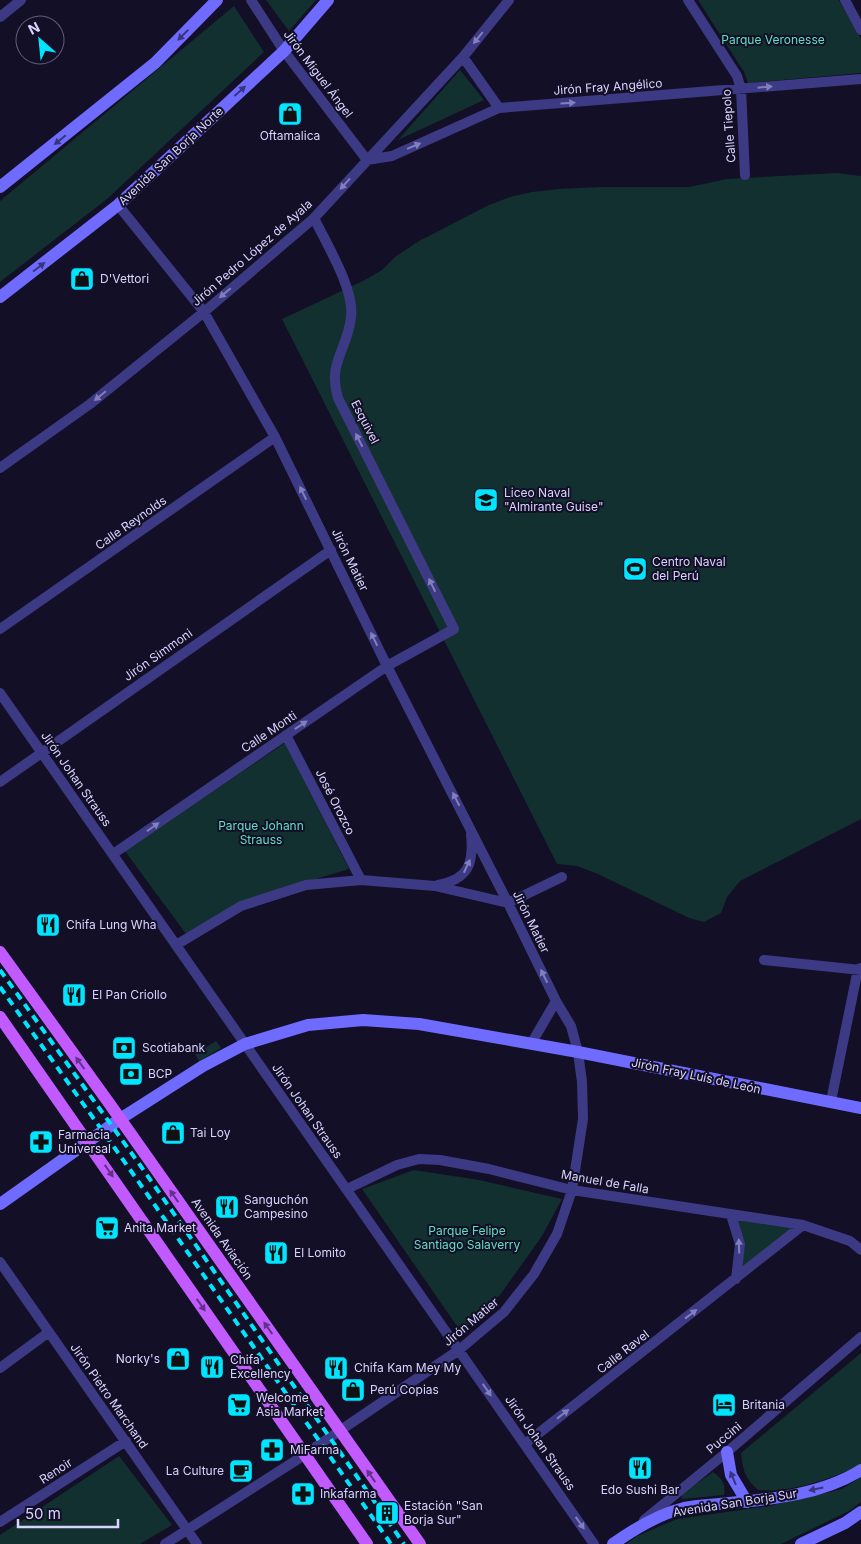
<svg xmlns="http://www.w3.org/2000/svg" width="861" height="1544" viewBox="0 0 861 1544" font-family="Inter,sans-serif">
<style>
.green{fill:#12302f}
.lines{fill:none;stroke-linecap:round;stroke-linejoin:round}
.street{stroke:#3d3a85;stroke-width:10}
.secondary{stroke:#6f6bff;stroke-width:12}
.primary{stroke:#c25bff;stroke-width:12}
.rail{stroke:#00e5ff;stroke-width:4;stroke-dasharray:8 6;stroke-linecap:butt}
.oneway{fill:#38347d}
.oneway2{fill:#837fbc}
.oneway3{fill:#623188}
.labels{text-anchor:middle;stroke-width:4;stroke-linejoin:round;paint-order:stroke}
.park-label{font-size:12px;fill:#5fe0c0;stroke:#130f26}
.street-label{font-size:12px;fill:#d9d4ff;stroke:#130f26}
.poi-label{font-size:12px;fill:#d9d4ff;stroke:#130f26;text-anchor:start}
</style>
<rect width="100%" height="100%" fill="#130f26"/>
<!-- green -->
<path class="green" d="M 266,0 L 316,0 L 289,31 Z
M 698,0 L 839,0 L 861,39 L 861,73 L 748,83 L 744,72 Z
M 234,6 L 264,52 L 107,199 L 0,282 L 0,201 Z
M 460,70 L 484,100 L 398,140 Z
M 836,173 L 861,176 L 861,819 L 740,881 L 727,897 L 721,913 L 704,922 L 689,918 L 598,874 L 577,866 L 557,864 L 282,319 L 363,281 L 382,270 L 395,257 L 419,241 L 489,205 L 510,197 L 532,192 L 559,189 L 602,187 L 689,187 L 727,179 Z
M 285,743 L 349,869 L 240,902 L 186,934 L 125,851 Z
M 216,1041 L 221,1048 L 199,1061 L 195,1054 Z
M 414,1170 L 479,1180 L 562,1199 L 542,1236 L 500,1295 L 461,1332 L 362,1189 Z
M 731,1215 L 803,1225 L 736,1279 L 740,1244 Z
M 861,1353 L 861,1464 C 833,1479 790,1493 758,1490 C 745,1478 743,1471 741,1453 Z
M 119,1456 L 172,1525 L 140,1544 L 0,1544 L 0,1535 Z
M 713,1472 C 722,1478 726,1485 724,1495 L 682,1499 L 682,1494 Z
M 861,1477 L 861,1502 L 849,1511 L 781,1544 L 626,1544 L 637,1536 L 677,1519 L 769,1506 L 842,1489 Z"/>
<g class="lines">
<!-- street -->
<path class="street" d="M 251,0 L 284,51 L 367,160 L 392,156 L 499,108 L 861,79
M 688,0 L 737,76 L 741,89 L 745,175
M 845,0 L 861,30
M 0,17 L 21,0
M 463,57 L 499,108
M 118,205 L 204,312 L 275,437 L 387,666 L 508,903 L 556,1001 L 571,1026 L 578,1052 L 582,1082 L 583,1119 L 572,1190 L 557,1234 L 534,1274 L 504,1312 L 459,1350 L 295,1461 L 165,1544
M 0,468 L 90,404 L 204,312 L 314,218 L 463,57 L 509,0
M 0,629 L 275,437
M 0,693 L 594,1544
M 286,735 L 361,880
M 0,782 L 331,550
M 113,854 L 387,666 L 454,629 L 338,398 C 327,363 348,349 351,317 C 355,290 326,243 314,218
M 438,885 C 469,879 474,863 471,834
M 176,945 L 241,906 L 306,885 L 361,880 L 435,886 L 508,903 L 562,877
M 764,960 L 861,970
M 531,1044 L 556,1001
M 831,1101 L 858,969 L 861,968
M 347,1189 L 397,1165 L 419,1159 L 440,1160 L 489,1169 L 572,1190 L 803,1225 L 850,1241 L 861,1250
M 731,1215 L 740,1244 L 736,1279
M 0,1262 L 197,1544
M 0,1368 L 49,1332
M 525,1444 L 803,1225
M 644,1520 L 727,1452 L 861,1337
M 0,1522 L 126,1441"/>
<!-- secondary -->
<path class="secondary" d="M 0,187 L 155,63 L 217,0
M 0,297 L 118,205 L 284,51 L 328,0
M 0,1204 L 120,1119 L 203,1066 L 245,1044 L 308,1025 L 363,1020 L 419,1024 L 578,1052 L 861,1108
M 727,1452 L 731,1475 L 747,1502
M 613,1544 C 634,1529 659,1514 684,1508 C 699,1505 714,1505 729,1503 C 774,1499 823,1494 861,1470
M 801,1544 L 845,1523 L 861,1512"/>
<!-- primary -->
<path class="primary" d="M 0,952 L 109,1103 L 420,1544
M 0,1017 L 367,1544"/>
<!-- rail -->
<path class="rail" d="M 0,970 L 140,1165 L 404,1544
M 0,987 L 131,1171 L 391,1544"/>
</g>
<!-- one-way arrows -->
<defs><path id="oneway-solid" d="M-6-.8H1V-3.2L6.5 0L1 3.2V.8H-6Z" transform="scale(1.25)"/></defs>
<g class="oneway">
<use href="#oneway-solid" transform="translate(183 35) rotate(135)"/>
<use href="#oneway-solid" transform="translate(240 91) rotate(-42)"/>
<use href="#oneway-solid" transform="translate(60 140) rotate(141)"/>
<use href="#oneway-solid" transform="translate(39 267) rotate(-37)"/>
<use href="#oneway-solid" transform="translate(733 1478) rotate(-113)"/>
<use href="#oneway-solid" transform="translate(816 1489) rotate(168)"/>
</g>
<g class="oneway2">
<use href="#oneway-solid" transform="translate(478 38) rotate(129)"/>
<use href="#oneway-solid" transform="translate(765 87) rotate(-5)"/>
<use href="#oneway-solid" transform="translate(568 103) rotate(-4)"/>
<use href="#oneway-solid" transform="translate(414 146) rotate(-23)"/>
<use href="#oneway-solid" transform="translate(345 184) rotate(132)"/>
<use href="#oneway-solid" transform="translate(225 293) rotate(140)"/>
<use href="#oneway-solid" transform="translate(100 396) rotate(141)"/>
<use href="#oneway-solid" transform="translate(359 440) rotate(-117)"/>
<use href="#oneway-solid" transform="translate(303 493) rotate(-116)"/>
<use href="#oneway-solid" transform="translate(432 585) rotate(-116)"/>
<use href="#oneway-solid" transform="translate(374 639) rotate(-116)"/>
<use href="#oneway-solid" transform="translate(301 725) rotate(-34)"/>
<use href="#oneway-solid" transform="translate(456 799) rotate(-117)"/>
<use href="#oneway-solid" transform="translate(153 827) rotate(-35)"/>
<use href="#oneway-solid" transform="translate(467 866) rotate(-65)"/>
<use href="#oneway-solid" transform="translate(544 976) rotate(-116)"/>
<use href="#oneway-solid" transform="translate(739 1246) rotate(-92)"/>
<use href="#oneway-solid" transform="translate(691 1314) rotate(-38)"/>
<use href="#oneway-solid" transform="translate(487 1390) rotate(55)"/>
<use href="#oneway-solid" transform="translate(563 1414) rotate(-38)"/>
<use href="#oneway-solid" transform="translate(580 1523) rotate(55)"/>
</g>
<g class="oneway3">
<use href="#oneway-solid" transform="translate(80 1063) rotate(-126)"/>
<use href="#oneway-solid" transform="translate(109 1171) rotate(55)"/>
<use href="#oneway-solid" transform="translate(174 1196) rotate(-125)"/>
<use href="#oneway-solid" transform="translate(201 1305) rotate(55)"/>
<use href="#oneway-solid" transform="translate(268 1328) rotate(-125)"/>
<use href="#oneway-solid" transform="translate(371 1476) rotate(-125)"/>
</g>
<!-- icons -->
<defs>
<symbol id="shop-square" viewBox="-11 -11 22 22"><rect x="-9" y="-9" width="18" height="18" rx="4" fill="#00e5ff" stroke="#130f26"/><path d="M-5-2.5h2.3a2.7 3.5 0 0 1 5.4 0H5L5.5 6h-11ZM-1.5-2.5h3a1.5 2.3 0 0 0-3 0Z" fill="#111"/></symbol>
<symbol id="school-square" viewBox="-11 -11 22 22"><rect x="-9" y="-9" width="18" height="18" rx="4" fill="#00e5ff" stroke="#130f26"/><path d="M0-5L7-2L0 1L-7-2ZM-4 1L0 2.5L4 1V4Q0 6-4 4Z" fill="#111"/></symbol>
<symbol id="stadium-square" viewBox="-11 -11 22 22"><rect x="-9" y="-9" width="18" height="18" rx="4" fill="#00e5ff" stroke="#130f26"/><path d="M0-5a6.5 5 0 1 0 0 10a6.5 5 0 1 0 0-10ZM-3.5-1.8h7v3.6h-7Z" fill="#111"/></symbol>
<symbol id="restaurant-square" viewBox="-11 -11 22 22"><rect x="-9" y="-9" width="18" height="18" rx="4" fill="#00e5ff" stroke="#130f26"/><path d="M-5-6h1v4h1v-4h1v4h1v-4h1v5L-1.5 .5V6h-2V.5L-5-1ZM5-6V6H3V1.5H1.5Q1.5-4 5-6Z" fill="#111"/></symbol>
<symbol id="bank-square" viewBox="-11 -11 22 22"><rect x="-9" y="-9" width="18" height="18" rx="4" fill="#00e5ff" stroke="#130f26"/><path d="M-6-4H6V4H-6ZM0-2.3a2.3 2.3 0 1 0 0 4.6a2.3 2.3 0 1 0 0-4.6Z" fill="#111"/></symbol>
<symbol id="pharmacy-square" viewBox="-11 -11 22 22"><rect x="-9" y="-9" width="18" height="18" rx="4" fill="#00e5ff" stroke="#130f26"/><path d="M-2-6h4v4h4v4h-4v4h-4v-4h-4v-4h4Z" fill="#111"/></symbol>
<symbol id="supermarket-square" viewBox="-11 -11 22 22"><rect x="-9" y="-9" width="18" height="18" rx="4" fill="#00e5ff" stroke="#130f26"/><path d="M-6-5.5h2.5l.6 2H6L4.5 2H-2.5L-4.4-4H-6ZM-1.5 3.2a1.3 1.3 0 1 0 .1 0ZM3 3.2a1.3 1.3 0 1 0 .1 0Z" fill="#111"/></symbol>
<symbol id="hotel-square" viewBox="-11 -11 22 22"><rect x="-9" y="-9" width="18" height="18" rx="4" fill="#00e5ff" stroke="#130f26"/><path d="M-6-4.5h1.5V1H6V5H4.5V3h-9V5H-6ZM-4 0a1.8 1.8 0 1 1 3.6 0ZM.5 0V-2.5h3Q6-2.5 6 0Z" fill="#111"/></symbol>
<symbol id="cafe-square" viewBox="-11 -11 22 22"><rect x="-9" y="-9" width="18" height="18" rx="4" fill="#00e5ff" stroke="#130f26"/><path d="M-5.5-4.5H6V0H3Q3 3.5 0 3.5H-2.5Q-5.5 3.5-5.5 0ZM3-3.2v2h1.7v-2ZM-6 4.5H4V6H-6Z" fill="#111"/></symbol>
<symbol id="building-square" viewBox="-11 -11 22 22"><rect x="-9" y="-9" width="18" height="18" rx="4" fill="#00e5ff" stroke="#130f26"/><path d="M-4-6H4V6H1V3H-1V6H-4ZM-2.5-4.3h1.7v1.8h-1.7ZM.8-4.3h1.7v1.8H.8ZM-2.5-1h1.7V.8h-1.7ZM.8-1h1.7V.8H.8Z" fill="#111"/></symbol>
</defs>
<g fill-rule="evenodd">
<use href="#shop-square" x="276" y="100" width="28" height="28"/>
<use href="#shop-square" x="68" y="265" width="28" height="28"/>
<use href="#school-square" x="472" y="486" width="28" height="28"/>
<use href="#stadium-square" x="621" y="555" width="28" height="28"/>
<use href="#restaurant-square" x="34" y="911" width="28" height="28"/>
<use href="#restaurant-square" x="60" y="981" width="28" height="28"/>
<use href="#bank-square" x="110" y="1034" width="28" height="28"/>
<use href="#bank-square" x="117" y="1060" width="28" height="28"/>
<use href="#shop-square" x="159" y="1119" width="28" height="28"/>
<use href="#pharmacy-square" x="27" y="1128" width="28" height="28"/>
<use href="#restaurant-square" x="213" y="1193" width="28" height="28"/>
<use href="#supermarket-square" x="93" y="1214" width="28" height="28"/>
<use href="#restaurant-square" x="262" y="1239" width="28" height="28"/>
<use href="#shop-square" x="164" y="1345" width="28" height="28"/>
<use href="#restaurant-square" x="198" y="1353" width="28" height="28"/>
<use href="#restaurant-square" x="322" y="1354" width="28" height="28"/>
<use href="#shop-square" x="339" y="1376" width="28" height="28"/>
<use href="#supermarket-square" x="225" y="1391" width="28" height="28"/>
<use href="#hotel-square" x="710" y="1391" width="28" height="28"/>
<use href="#pharmacy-square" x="258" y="1436" width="28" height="28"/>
<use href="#restaurant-square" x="626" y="1454" width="28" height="28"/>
<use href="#cafe-square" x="227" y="1457" width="28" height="28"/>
<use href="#pharmacy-square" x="289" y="1480" width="28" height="28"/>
<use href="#building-square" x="373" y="1499" width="28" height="28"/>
</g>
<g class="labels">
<!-- park labels -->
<g class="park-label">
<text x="773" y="44">Parque Veronesse</text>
<text x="261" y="830">Parque Johann<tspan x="261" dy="14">Strauss</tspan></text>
<text x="467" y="1235">Parque Felipe<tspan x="467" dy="14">Santiago Salaverry</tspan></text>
</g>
<!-- street labels -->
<g class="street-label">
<text transform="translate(318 74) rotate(53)" y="4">Jirón Miguel Ángel</text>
<text transform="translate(608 87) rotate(-4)" y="4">Jirón Fray Angélico</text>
<text transform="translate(729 126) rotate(-94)" y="4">Calle Tiepolo</text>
<text transform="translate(171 156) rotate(-43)" y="4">Avenida San Borja Norte</text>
<text transform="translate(252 253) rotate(-41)" y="4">Jirón Pedro López de Ayala</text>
<text transform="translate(365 422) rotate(63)" y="4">Esquivel</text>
<text transform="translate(131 523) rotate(-35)" y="4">Calle Reynolds</text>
<text transform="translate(350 560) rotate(64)" y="4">Jirón Matier</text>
<text transform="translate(158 655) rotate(-35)" y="4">Jirón Simmoni</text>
<text transform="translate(269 732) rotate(-34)" y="4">Calle Monti</text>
<text transform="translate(76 779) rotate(55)" y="4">Jirón Johan Strauss</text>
<text transform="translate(335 802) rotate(63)" y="4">José Orozco</text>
<text transform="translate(531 922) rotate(64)" y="4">Jirón Matier</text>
<text transform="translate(696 1076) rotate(12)" y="4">Jirón Fray Luís de León</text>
<text transform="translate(307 1111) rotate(55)" y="4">Jirón Johan Strauss</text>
<text transform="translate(605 1182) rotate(10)" y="4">Manuel de Falla</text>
<text transform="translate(222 1239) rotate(55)" y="4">Avenida Aviación</text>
<text transform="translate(471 1322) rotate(-40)" y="4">Jirón Matier</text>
<text transform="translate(623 1352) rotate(-38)" y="4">Calle Ravel</text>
<text transform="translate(109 1396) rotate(55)" y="4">Jirón Pietro Marchand</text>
<text transform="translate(724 1438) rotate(-40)" y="4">Puccini</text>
<text transform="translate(540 1443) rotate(55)" y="4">Jirón Johan Strauss</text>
<text transform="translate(56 1471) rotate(-33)" y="4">Renoir</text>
<text transform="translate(735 1503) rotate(-9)" y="4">Avenida San Borja Sur</text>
</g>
<!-- poi labels -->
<g class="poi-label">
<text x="290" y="140" text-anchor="middle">Oftamalica</text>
<text x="100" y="283">D'Vettori</text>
<text x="504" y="497">Liceo Naval<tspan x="504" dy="14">"Almirante Guise"</tspan></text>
<text x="652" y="566">Centro Naval<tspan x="652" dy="14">del Perú</tspan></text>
<text x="66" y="929">Chifa Lung Wha</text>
<text x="92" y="999">El Pan Criollo</text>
<text x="142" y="1052">Scotiabank</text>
<text x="148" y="1078">BCP</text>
<text x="190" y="1137">Tai Loy</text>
<text x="58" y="1139">Farmacia<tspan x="58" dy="14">Universal</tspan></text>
<text x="244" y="1204">Sanguchón<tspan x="244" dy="14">Campesino</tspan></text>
<text x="124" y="1232">Anita Market</text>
<text x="294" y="1257">El Lomito</text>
<text x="160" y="1363" text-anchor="end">Norky's</text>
<text x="230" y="1364">Chifa<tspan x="230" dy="14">Excellency</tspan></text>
<text x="354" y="1372">Chifa Kam Mey My</text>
<text x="370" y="1394">Perú Copias</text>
<text x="256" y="1402">Welcome<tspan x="256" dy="14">Asia Market</tspan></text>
<text x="742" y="1409">Britania</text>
<text x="290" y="1454">MiFarma</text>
<text x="224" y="1475" text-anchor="end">La Culture</text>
<text x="640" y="1494" text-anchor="middle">Edo Sushi Bar</text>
<text x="320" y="1498">Inkafarma</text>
<text x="404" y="1510">Estación "San<tspan x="404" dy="14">Borja Sur"</tspan></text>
</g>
</g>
<!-- north arrow -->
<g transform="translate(40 40) rotate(333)"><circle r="24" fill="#130f26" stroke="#625e7d"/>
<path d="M0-4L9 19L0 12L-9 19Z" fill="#00e5ff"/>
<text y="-8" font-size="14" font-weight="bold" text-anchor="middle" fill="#d9d4ff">N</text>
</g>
<!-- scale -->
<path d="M18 1519v8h100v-8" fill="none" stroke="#d9d4ff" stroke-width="2.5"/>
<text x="25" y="1519" font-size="15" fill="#d9d4ff" stroke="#130f26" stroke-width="4" paint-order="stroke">50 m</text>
</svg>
